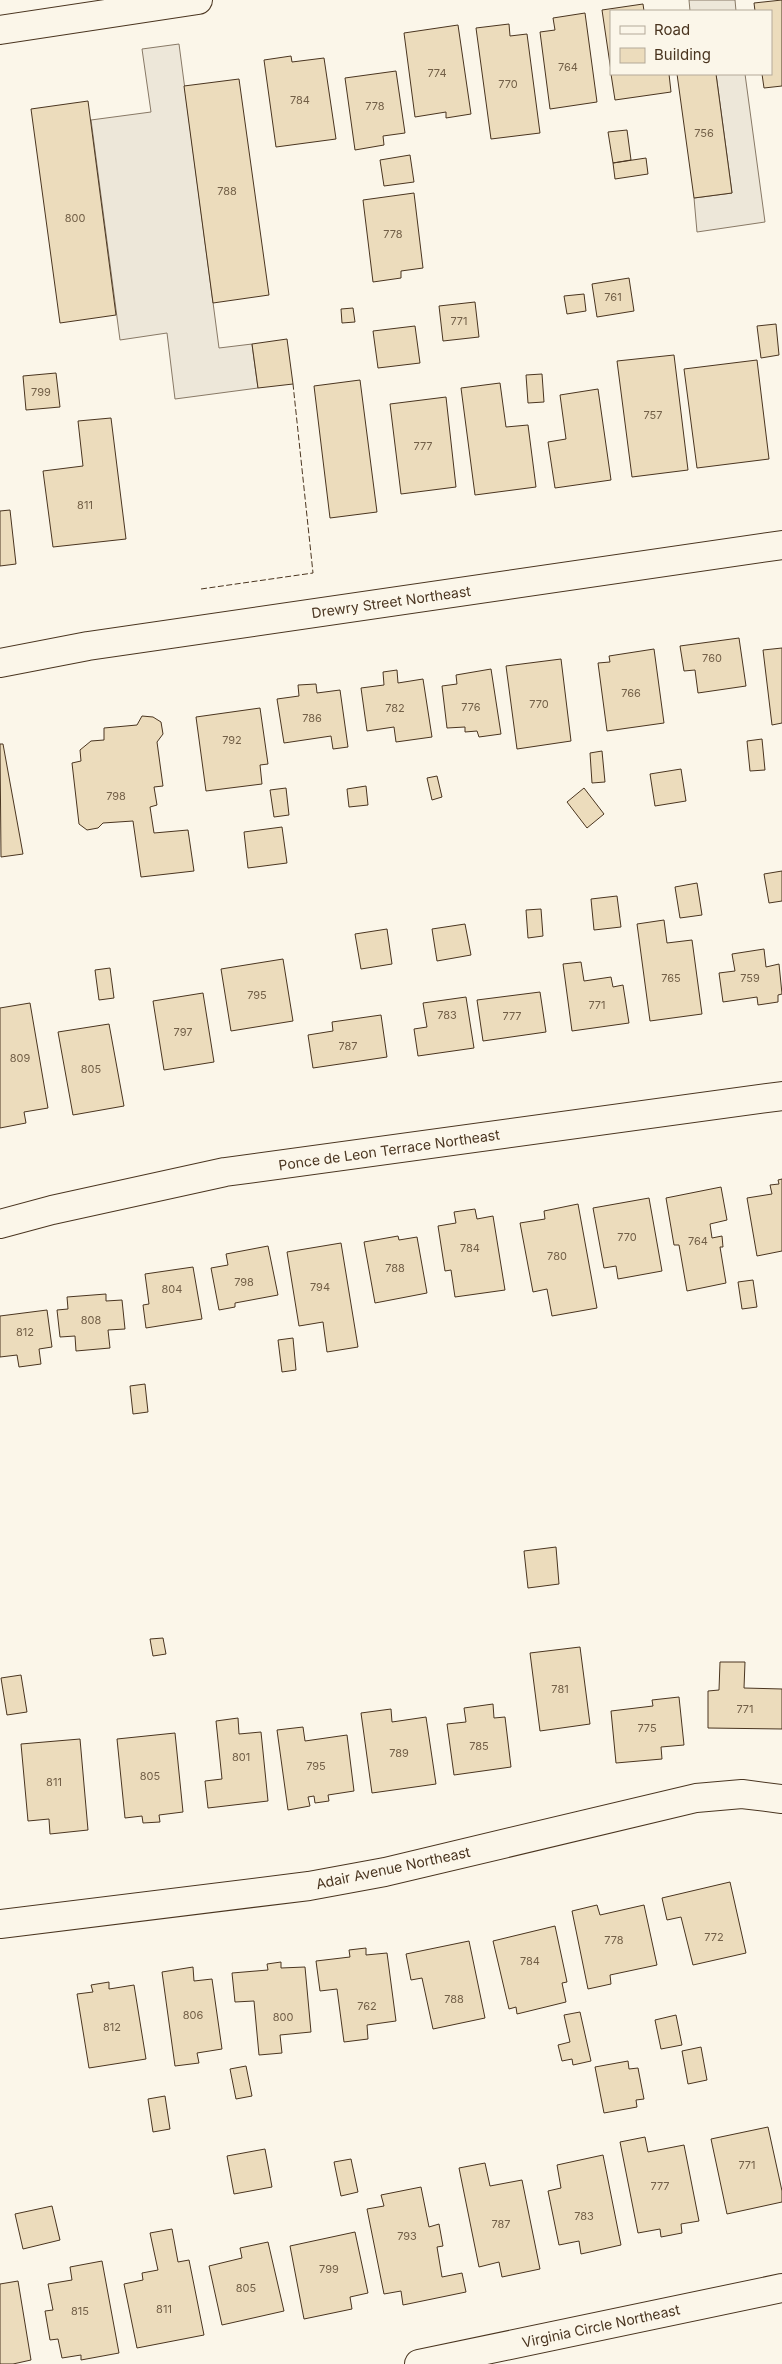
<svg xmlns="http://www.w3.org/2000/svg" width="782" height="2364" viewBox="0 0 782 2364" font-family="Inter,sans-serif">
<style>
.parking{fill:#ede7d9;stroke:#887966}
.building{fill:#ecdcbc;stroke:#4a3520}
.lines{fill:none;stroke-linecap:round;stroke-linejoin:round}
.minor-casing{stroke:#4a3520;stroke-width:30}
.minor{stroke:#fbf6e9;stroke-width:28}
.fence{stroke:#4a3520;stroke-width:1;stroke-dasharray:6 2.5;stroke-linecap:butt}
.labels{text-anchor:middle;stroke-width:4;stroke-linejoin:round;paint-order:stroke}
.number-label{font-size:11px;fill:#725f47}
.street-label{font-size:14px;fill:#4a3520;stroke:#fbf6e9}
</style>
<rect width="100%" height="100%" fill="#fbf6e9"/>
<!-- parking -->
<path class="parking" d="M 689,0 L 735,0 L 736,11 L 690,11 Z
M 179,44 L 219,348 L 252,344 L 258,388 L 175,399 L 167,333 L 120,340 L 91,120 L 151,112 L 142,49 Z
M 716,74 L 745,74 L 765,222 L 697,232 L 694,198 L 732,193 Z"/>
<!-- building -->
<path class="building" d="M 782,0 L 782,86 L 764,88 L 762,74 L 771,74 L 771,11 L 755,11 L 754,3 Z
M 643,4 L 644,11 L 611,11 L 611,71 L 602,10 Z
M 585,13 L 597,102 L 550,109 L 540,32 L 555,30 L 553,18 Z
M 509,24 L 510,36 L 527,34 L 540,133 L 491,139 L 476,28 Z
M 458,25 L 471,114 L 446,118 L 446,112 L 415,117 L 404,33 Z
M 291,56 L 292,62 L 324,58 L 336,139 L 276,147 L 264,60 Z
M 396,71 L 405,133 L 383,136 L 384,145 L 355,150 L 345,78 Z
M 611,74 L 669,74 L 671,92 L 615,100 Z
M 677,74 L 716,74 L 732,193 L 694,198 Z
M 239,79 L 269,295 L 213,303 L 184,86 Z
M 88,101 L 116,315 L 60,323 L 31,109 Z
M 627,130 L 631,160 L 613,163 L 608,132 Z
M 410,155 L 414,182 L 384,186 L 380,160 Z
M 646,158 L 648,174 L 615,179 L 613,163 Z
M 414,193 L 423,268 L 401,271 L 401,278 L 373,282 L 363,200 Z
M 629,278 L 634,311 L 597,317 L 592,284 Z
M 584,294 L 586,311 L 567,314 L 564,296 Z
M 475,302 L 479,337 L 443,341 L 439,306 Z
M 353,308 L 355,322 L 342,323 L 341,309 Z
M 776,324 L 779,355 L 761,358 L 757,326 Z
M 415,326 L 420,363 L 378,368 L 373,331 Z
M 287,339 L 293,384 L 258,388 L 252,344 Z
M 674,355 L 688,470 L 632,477 L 617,361 Z
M 757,360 L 769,459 L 697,468 L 684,369 Z
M 56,373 L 60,407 L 26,410 L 23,376 Z
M 542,374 L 544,402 L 528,403 L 526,375 Z
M 360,380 L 377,512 L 330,518 L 314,386 Z
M 500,383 L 506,427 L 528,425 L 536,487 L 475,495 L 461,388 Z
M 598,389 L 611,480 L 555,488 L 548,442 L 566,439 L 560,395 Z
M 446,397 L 456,487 L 401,494 L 390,404 Z
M 111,418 L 126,539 L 53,547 L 43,471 L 83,466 L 78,421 Z
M 10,510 L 16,564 L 0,566 L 0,511 Z
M 739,638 L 746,686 L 698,693 L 695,670 L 684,671 L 680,646 Z
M 782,648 L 782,723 L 772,725 L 763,650 Z
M 654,649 L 664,723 L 607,731 L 598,663 L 610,662 L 609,656 Z
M 561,659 L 571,741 L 517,749 L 506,666 Z
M 491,669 L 501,734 L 479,737 L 477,731 L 465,732 L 465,727 L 447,728 L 442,686 L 457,684 L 456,675 Z
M 397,670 L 398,683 L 423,679 L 432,737 L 396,742 L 394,727 L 367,731 L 361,688 L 384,685 L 383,672 Z
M 316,684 L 317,693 L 340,690 L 348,747 L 333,749 L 331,736 L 284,743 L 277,699 L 299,696 L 298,685 Z
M 260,708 L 268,764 L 260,765 L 262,784 L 206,791 L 196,717 Z
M 142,716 L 153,717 L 161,722 L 163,734 L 157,742 L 163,786 L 154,787 L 157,805 L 150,807 L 154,833 L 188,830 L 194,871 L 141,877 L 133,821 L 103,823 L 98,828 L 87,830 L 79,824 L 72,763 L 81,761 L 80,750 L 91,741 L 104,740 L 104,728 L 137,725 Z
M 762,739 L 765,770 L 750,771 L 747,741 Z
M 0,744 L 3,744 L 23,854 L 1,857 Z
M 602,751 L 605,782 L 592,783 L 590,753 Z
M 681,769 L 686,801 L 655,806 L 650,774 Z
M 437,776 L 442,797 L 432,800 L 427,778 Z
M 366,786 L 368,805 L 349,807 L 347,789 Z
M 286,788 L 289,815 L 274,817 L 270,790 Z
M 584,788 L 604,814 L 587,828 L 567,802 Z
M 282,827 L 287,863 L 248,868 L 244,832 Z
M 782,871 L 782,901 L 769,903 L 764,874 Z
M 697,883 L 702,915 L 680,918 L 675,887 Z
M 617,896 L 621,927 L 594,930 L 591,899 Z
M 541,909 L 543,936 L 528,938 L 526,910 Z
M 664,920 L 667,943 L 692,940 L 702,1014 L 650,1021 L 637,924 Z
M 465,924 L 471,955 L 437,961 L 432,929 Z
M 387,929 L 392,964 L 361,969 L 355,934 Z
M 764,949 L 766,967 L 779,964 L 782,994 L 778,995 L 778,1002 L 758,1005 L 757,997 L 723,1002 L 719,973 L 735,971 L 732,954 Z
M 283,959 L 293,1021 L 231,1031 L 221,969 Z
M 581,962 L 584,981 L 611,977 L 613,987 L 623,985 L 629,1023 L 572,1031 L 563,964 Z
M 110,968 L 114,998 L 99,1000 L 95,970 Z
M 540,992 L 546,1032 L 483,1041 L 477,1000 Z
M 203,993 L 214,1062 L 164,1070 L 153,1001 Z
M 466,997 L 474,1048 L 418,1056 L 414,1029 L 427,1027 L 423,1003 Z
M 30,1003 L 48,1108 L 24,1112 L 26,1123 L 0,1128 L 0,1008 Z
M 381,1015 L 387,1057 L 313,1068 L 308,1035 L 333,1031 L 332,1022 Z
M 109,1024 L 124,1106 L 73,1115 L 58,1032 Z
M 782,1179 L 782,1251 L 757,1256 L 747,1198 L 772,1194 L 770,1185 L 779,1184 L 778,1180 Z
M 721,1187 L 727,1220 L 710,1224 L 712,1238 L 722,1236 L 723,1247 L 720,1247 L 726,1283 L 687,1291 L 679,1245 L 674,1245 L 666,1198 Z
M 649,1198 L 662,1271 L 618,1279 L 616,1266 L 604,1268 L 593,1208 Z
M 578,1204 L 597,1308 L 552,1316 L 547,1289 L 533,1292 L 520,1223 L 545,1219 L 544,1211 Z
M 475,1209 L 477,1219 L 493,1216 L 505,1290 L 455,1297 L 451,1270 L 445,1271 L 438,1226 L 456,1223 L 454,1212 Z
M 398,1236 L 399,1240 L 417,1237 L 427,1293 L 375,1303 L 364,1242 Z
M 341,1243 L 358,1347 L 327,1352 L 323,1322 L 299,1326 L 287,1252 Z
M 268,1246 L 278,1295 L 235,1303 L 235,1307 L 219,1310 L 211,1268 L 228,1265 L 226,1254 Z
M 193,1267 L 202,1319 L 146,1328 L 143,1305 L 149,1304 L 145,1274 Z
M 753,1280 L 757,1307 L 742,1309 L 738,1282 Z
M 106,1294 L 106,1301 L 122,1300 L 125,1329 L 108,1330 L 110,1348 L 76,1351 L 75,1336 L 60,1337 L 57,1310 L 68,1309 L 67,1297 Z
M 47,1310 L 52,1347 L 39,1349 L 41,1364 L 19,1367 L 17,1355 L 0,1357 L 0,1316 Z
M 293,1338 L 296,1370 L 282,1372 L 278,1340 Z
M 145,1384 L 148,1412 L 133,1414 L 130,1386 Z
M 556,1547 L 559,1584 L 528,1588 L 524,1551 Z
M 163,1638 L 166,1654 L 153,1656 L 150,1639 Z
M 580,1647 L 590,1724 L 540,1731 L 530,1653 Z
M 720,1662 L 745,1662 L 744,1688 L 782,1689 L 782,1729 L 708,1728 L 708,1691 L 719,1690 Z
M 21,1675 L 27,1712 L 7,1715 L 1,1678 Z
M 679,1697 L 684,1745 L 661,1747 L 662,1759 L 616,1763 L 611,1711 L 653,1706 L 652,1700 Z
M 493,1704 L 494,1718 L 505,1717 L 511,1767 L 454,1775 L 447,1724 L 466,1722 L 464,1708 Z
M 391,1709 L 392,1722 L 426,1717 L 436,1784 L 372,1793 L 361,1713 Z
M 238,1718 L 239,1734 L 261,1732 L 268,1801 L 208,1808 L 205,1781 L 222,1779 L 216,1721 Z
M 303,1727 L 305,1741 L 347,1735 L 354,1791 L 328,1795 L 329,1801 L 315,1803 L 314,1796 L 308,1797 L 310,1806 L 288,1810 L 277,1730 Z
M 175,1733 L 183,1812 L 159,1815 L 160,1822 L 143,1823 L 142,1816 L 125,1818 L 117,1739 Z
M 80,1739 L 88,1830 L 50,1834 L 49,1819 L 28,1821 L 21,1744 Z
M 730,1882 L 746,1953 L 693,1965 L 681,1917 L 667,1920 L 662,1898 Z
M 597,1905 L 600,1915 L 644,1905 L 657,1965 L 610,1975 L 611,1984 L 588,1989 L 572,1911 Z
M 555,1926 L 567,1982 L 562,1983 L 566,2002 L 517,2014 L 516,2007 L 509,2009 L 493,1941 Z
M 469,1941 L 485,2018 L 433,2029 L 422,1978 L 411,1980 L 406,1954 Z
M 366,1948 L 366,1955 L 387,1953 L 396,2021 L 367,2025 L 368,2039 L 344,2042 L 337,1989 L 320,1991 L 316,1961 L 350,1957 L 349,1950 Z
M 281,1962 L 281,1968 L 305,1967 L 311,2032 L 280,2035 L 282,2053 L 259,2055 L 254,2001 L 235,2002 L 232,1973 L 268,1970 L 267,1964 Z
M 193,1967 L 194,1981 L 212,1979 L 222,2049 L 197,2053 L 199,2063 L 175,2066 L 162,1972 Z
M 109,1982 L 109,1989 L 134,1985 L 146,2059 L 89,2068 L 77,1994 L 93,1992 L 91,1985 Z
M 580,2012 L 591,2061 L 573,2065 L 572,2059 L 562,2061 L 558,2045 L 570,2042 L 564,2015 Z
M 676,2015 L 682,2045 L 661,2049 L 655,2020 Z
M 701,2047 L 707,2080 L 688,2084 L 682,2051 Z
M 628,2061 L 629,2069 L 638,2068 L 644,2099 L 636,2100 L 637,2107 L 604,2113 L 595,2067 Z
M 246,2066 L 252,2096 L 236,2099 L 230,2069 Z
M 165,2096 L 170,2129 L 153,2132 L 148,2099 Z
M 768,2127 L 782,2191 L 782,2202 L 727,2214 L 711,2139 Z
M 645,2137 L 648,2152 L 684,2145 L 699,2221 L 681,2224 L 682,2233 L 661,2237 L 660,2229 L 638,2233 L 620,2142 Z
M 265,2149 L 272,2187 L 234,2194 L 227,2156 Z
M 603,2155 L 621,2245 L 581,2254 L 579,2241 L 559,2245 L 548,2191 L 561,2188 L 557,2165 Z
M 351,2159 L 358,2192 L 341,2196 L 334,2162 Z
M 485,2163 L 490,2186 L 522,2180 L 540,2269 L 502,2277 L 499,2262 L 479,2267 L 459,2168 Z
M 421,2187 L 429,2227 L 439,2224 L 443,2246 L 437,2247 L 442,2277 L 462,2273 L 466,2292 L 403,2305 L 401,2291 L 384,2294 L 367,2209 L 384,2206 L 381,2195 Z
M 52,2206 L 60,2240 L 23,2249 L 15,2214 Z
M 172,2229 L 178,2262 L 189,2260 L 204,2335 L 137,2348 L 124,2284 L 143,2280 L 142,2273 L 158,2270 L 150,2233 Z
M 355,2232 L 368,2293 L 350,2297 L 352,2309 L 304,2319 L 290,2246 Z
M 268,2242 L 284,2311 L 222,2325 L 209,2266 L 242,2258 L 240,2248 Z
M 102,2261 L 119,2353 L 81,2360 L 81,2355 L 62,2358 L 58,2339 L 50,2340 L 45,2311 L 53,2310 L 48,2284 L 72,2280 L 70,2267 Z
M 18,2281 L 31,2360 L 13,2364 L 0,2364 L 0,2284 Z"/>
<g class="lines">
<defs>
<path id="minor" d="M 0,30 L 198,0
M 0,663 L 88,646 L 782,545
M 0,1224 L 52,1210 L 225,1172 L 782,1096
M 0,1924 L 309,1886 L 385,1872 L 696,1798 L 742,1794 L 782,1799
M 419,2364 L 782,2288"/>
</defs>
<!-- minor casing -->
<use href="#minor" class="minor-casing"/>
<!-- minor -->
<use href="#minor" class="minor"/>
<!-- fence -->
<path class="fence" d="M 201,589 L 313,573 L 293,384"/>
</g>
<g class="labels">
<!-- number labels -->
<g class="number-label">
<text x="568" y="71">764</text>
<text x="437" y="77">774</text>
<text x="508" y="88">770</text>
<text x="300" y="104">784</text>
<text x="375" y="110">778</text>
<text x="704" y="137">756</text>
<text x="227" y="195">788</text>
<text x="75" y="222">800</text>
<text x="393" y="238">778</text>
<text x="613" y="301">761</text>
<text x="459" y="325">771</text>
<text x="41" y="396">799</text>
<text x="653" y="419">757</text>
<text x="423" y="450">777</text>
<text x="85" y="509">811</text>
<text x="712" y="662">760</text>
<text x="631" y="697">766</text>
<text x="539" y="708">770</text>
<text x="471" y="711">776</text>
<text x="395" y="712">782</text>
<text x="312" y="722">786</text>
<text x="232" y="744">792</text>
<text x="116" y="800">798</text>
<text x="671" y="982">765</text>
<text x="750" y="982">759</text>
<text x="257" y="999">795</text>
<text x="597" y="1009">771</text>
<text x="447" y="1019">783</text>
<text x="512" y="1020">777</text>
<text x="183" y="1036">797</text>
<text x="348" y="1050">787</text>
<text x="20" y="1062">809</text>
<text x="91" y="1073">805</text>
<text x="627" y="1241">770</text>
<text x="698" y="1245">764</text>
<text x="470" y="1252">784</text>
<text x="557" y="1260">780</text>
<text x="395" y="1272">788</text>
<text x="244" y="1286">798</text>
<text x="320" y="1291">794</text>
<text x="172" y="1293">804</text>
<text x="91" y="1324">808</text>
<text x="25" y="1336">812</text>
<text x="560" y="1693">781</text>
<text x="745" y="1713">771</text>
<text x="647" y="1732">775</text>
<text x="479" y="1750">785</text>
<text x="399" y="1757">789</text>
<text x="241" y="1761">801</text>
<text x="316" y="1770">795</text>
<text x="150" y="1780">805</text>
<text x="54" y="1786">811</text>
<text x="714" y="1941">772</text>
<text x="614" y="1944">778</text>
<text x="530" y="1965">784</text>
<text x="454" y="2003">788</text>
<text x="367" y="2010">762</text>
<text x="193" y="2019">806</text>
<text x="283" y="2021">800</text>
<text x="112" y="2031">812</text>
<text x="747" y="2169">771</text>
<text x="660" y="2190">777</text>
<text x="584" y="2220">783</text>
<text x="501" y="2228">787</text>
<text x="407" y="2240">793</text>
<text x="329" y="2273">799</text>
<text x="246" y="2292">805</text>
<text x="164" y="2313">811</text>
<text x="80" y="2315">815</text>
</g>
<!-- street labels -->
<g class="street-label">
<text transform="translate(391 602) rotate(-8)" y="5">Drewry Street Northeast</text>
<text transform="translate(389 1150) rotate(-8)" y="5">Ponce de Leon Terrace Northeast</text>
<text transform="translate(393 1868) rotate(-12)" y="5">Adair Avenue Northeast</text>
<text transform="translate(601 2326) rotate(-12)" y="5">Virginia Circle Northeast</text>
</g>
</g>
<!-- legend -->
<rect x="610" y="10" width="162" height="65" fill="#fbf6e9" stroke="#b4a999"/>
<rect x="620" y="26" width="25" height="8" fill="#fbf6e9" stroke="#b4a999"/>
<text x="654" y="35" font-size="15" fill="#4a3520">Road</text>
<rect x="620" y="48" width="25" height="15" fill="#ecdcbc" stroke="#b4a999"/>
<text x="654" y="60" font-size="15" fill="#4a3520">Building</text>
</svg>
